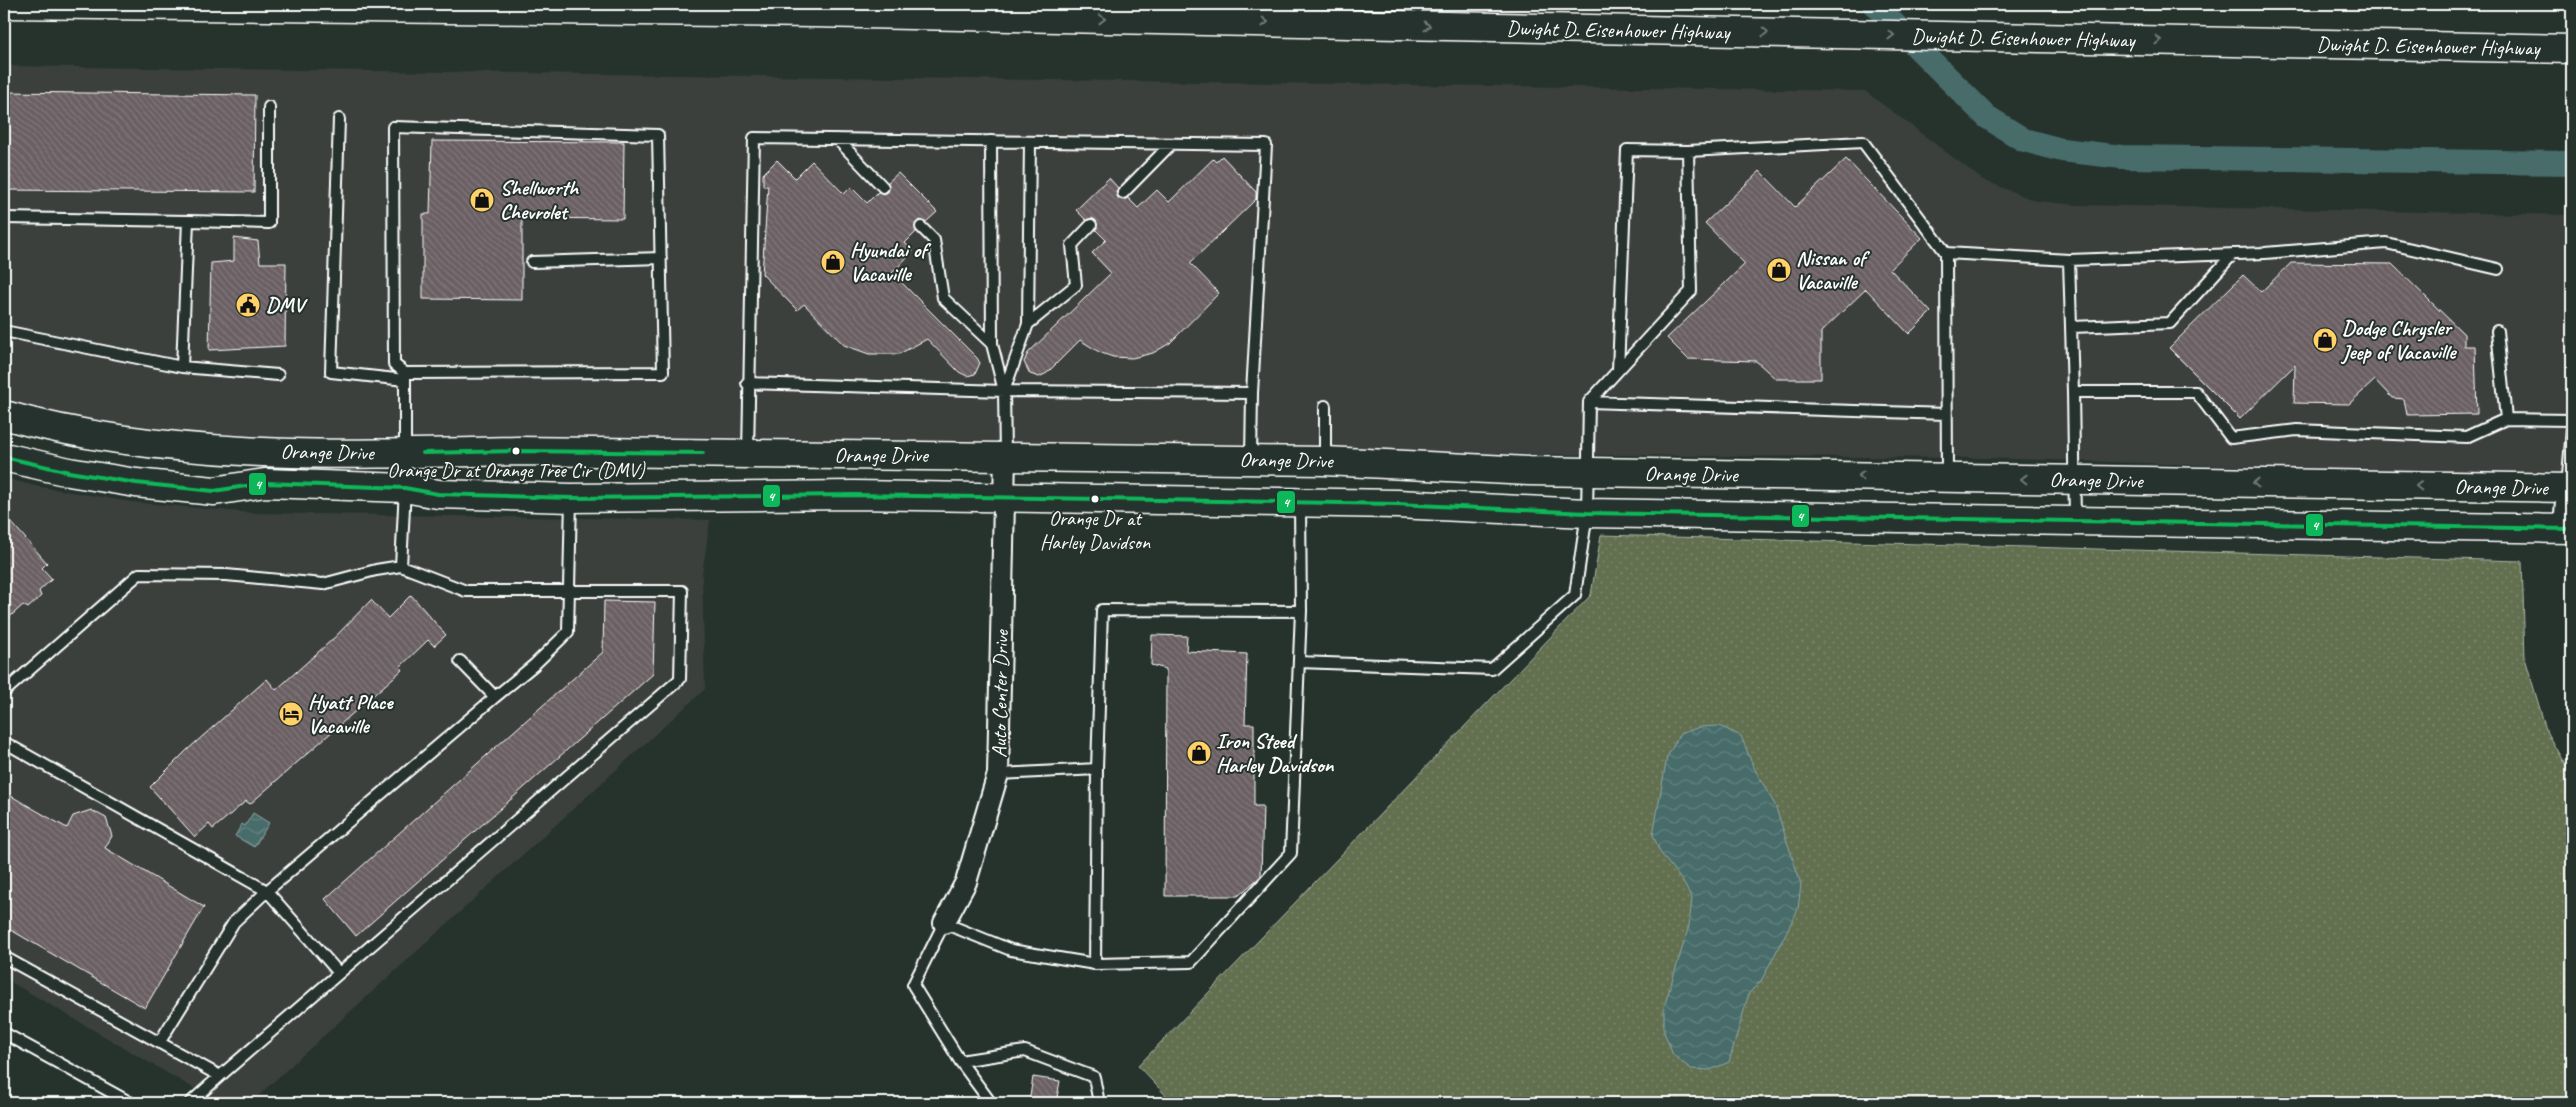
<svg xmlns="http://www.w3.org/2000/svg" width="2576" height="1107" viewBox="0 0 2576 1107" font-family="Caveat,sans-serif">
<style>
.built{fill:#3b403e}
.grass{fill:url(#grass-dots);stroke:#b0b7a8}
.water{fill:url(#water-waves);stroke:#91a7a6}
.lines{fill:none;stroke-linecap:round;stroke-linejoin:round}
.canal{stroke:#476c6a;stroke-width:24}
.building{fill:url(#building-back-hatch);stroke:#fff}
.lane-casing{stroke:#fff;stroke-width:14}
.street-casing{stroke:#fff;stroke-width:24}
.secondary-casing{stroke:#fff;stroke-width:31}
.highway-casing{stroke:#fff;stroke-width:31}
.lane{stroke:#26332d;stroke-width:10}
.street{stroke:#26332d;stroke-width:20}
.secondary{stroke:#26332d;stroke-width:28}
.highway{stroke:#26332d;stroke-width:28}
.bus-1-casing{stroke:#26332d;stroke-width:8}
.bus-1{stroke:#0db85a;stroke-width:4}
.oneway{stroke:#727a76}
.bus-dot{fill:#fff;stroke:#26332d;stroke-width:2}
.labels{text-anchor:middle;stroke-width:4;stroke-linejoin:round;paint-order:stroke}
.bus-label{font-size:20px;fill:#fff;stroke:#26332d}
.street-label{font-size:21px;fill:#fff;stroke:#26332d}
.poi-label{font-size:21px;font-weight:bold;fill:#fff;stroke:#26332d;text-anchor:start}
.line-badge{stroke:#26332d;stroke-width:2}
.badge-label{font-size:14px;text-anchor:middle;font-weight:bold;fill:#fff}
</style>
<defs>
<pattern id="grass-dots" width="8" height="8" patternUnits="userSpaceOnUse" patternTransform="scale(1.25)"><rect width="8" height="8" fill="#626f50"/><path d="M2 2h.1M6 6h.1" fill="none" stroke="#7a856a" stroke-width="1.8" stroke-linecap="round"/></pattern>
<pattern id="water-waves" width="16" height="10" patternUnits="userSpaceOnUse" patternTransform="scale(1.25)"><rect width="16" height="10" fill="#476c6a"/><path d="M0 5q4-4 8 0t8 0" fill="none" stroke="#638280"/></pattern>
<pattern id="building-back-hatch" width="6" height="6" patternUnits="userSpaceOnUse" patternTransform="scale(1.25)"><rect width="6" height="6" fill="#6b6064"/><path d="M-1 5l2 2M0 0l6 6M5-1l2 2" fill="none" stroke="#81787b"/></pattern>
</defs>
<rect width="100%" height="100%" fill="#26332d"/>
<filter id="ink" filterUnits="userSpaceOnUse"><feTurbulence type="fractalNoise" baseFrequency=".02" numOctaves="2"/><feDisplacementMap in="SourceGraphic" scale="10" xChannelSelector="R" yChannelSelector="G"/><feConvolveMatrix kernelMatrix="1 2 1 2 8 2 1 2 1" color-interpolation-filters="sRGB"/></filter>
<g filter="url(#ink)">
<!-- built -->
<path class="built" d="M 4,66 L 1865,91 L 1983,180 L 2036,201 L 2078,205 L 2572,215 L 2572,477 L 1984,458 L 717,448 L 240,439 L 176,435 L 4,406 Z
M 4,478 L 35,486 L 131,502 L 252,513 L 710,520 L 702,574 L 705,689 L 250,1103 L 219,1103 L 4,978 Z"/>
<!-- grass -->
<path class="grass" d="M 1601,535 L 2522,561 L 2525,658 L 2547,733 L 2572,777 L 2572,1103 L 1173,1103 L 1138,1066 L 1591,595 Z"/>
<!-- water -->
<path class="water" d="M 1720,726 L 1741,736 L 1753,766 L 1775,805 L 1801,884 L 1798,909 L 1785,935 L 1761,981 L 1749,993 L 1729,1062 L 1710,1070 L 1691,1069 L 1673,1055 L 1664,1032 L 1664,1007 L 1689,926 L 1692,898 L 1683,882 L 1660,852 L 1653,835 L 1667,757 L 1680,734 L 1700,727 Z
M 253,813 L 269,823 L 254,847 L 235,836 L 242,824 L 245,826 Z"/>
<g class="lines">
<!-- canal -->
<path class="canal" d="M 1874,4 L 1987,117 L 2024,140 L 2062,150 L 2122,157 L 2572,163"/>
</g>
<!-- building -->
<path class="building" d="M 4,92 L 255,95 L 254,192 L 4,190 Z
M 432,141 L 624,142 L 623,219 L 522,218 L 522,300 L 423,299 L 423,214 L 430,214 Z
M 1222,156 L 1256,192 L 1256,199 L 1190,263 L 1219,293 L 1170,343 L 1153,353 L 1132,358 L 1113,357 L 1099,352 L 1080,340 L 1047,373 L 1039,377 L 1030,374 L 1024,362 L 1028,353 L 1111,273 L 1092,253 L 1106,240 L 1096,230 L 1097,223 L 1092,218 L 1086,220 L 1076,210 L 1109,178 L 1118,188 L 1116,192 L 1118,198 L 1122,200 L 1128,198 L 1138,208 L 1157,190 L 1169,202 L 1213,159 L 1216,162 Z
M 1846,159 L 1922,238 L 1890,269 L 1931,312 L 1909,334 L 1866,289 L 1821,332 L 1821,379 L 1776,379 L 1756,361 L 1688,359 L 1667,338 L 1745,264 L 1705,223 L 1760,171 L 1795,207 Z
M 777,160 L 795,178 L 812,161 L 844,194 L 851,187 L 867,203 L 878,192 L 884,194 L 888,192 L 888,182 L 898,173 L 937,212 L 926,222 L 920,220 L 916,223 L 916,232 L 905,243 L 913,251 L 892,273 L 977,358 L 980,363 L 975,374 L 967,376 L 959,372 L 927,339 L 899,354 L 869,354 L 844,345 L 804,304 L 797,310 L 762,274 L 768,186 L 763,186 L 763,174 Z
M 234,238 L 258,241 L 260,263 L 286,263 L 285,346 L 209,350 L 211,263 L 234,261 Z
M 2291,263 L 2392,264 L 2464,334 L 2464,346 L 2475,346 L 2477,414 L 2407,415 L 2404,399 L 2392,398 L 2375,380 L 2349,404 L 2294,403 L 2295,365 L 2240,419 L 2169,348 L 2243,275 L 2261,292 Z
M 4,514 L 47,563 L 42,568 L 52,579 L 39,591 L 41,596 L 28,608 L 23,605 L 4,622 Z
M 411,595 L 446,635 L 434,646 L 428,640 L 400,667 L 402,670 L 250,804 L 246,801 L 213,829 L 209,824 L 195,837 L 150,787 L 186,751 L 267,679 L 276,690 L 335,637 L 371,600 L 388,618 Z
M 604,601 L 655,602 L 653,674 L 356,936 L 325,899 L 603,652 Z
M 1152,635 L 1187,636 L 1186,651 L 1247,654 L 1245,724 L 1254,724 L 1254,806 L 1263,806 L 1261,876 L 1238,896 L 1165,896 L 1166,669 L 1151,665 Z
M 4,792 L 67,828 L 73,816 L 91,810 L 106,818 L 112,836 L 105,848 L 204,907 L 145,1008 L 4,926 Z
M 1033,1077 L 1060,1081 L 1056,1103 L 1029,1103 Z"/>
<g class="lines">
<defs>
<path id="lane" d="M 339,119 L 331,372 L 405,380
M 837,139 L 883,187
M 991,141 L 992,344 L 1004,391 L 1005,455
M 1123,193 L 1171,144
M 4,218 L 188,221
M 921,227 L 934,240 L 943,298 L 992,344
M 532,262 L 661,258
M 2498,269 L 2386,243 L 2265,253 L 2069,260 L 2073,392 L 2196,392 L 2231,438 L 2297,430 L 2466,437 L 2506,419
M 1028,324 L 1076,285 L 1072,245 L 1091,225
M 2072,327 L 2170,323 L 2233,254
M 4,331 L 182,367 L 188,221 L 269,223 L 269,107
M 2497,331 L 2506,419 L 2572,420
M 182,367 L 278,375
M 1618,370 L 1627,150 L 1688,151
M 747,383 L 1004,391 L 1252,393 L 1251,458
M 1004,391 L 1028,324 L 1030,142
M 2073,392 L 2075,520
M 1589,402 L 1946,414
M 1325,406 L 1325,460
M 748,453 L 754,138 L 1266,145 L 1252,393
M 1947,478 L 1946,253 L 2069,260
M 2567,487 L 2572,429
M 1300,505 L 1301,611
M 1299,662 L 1492,669 L 1575,595 L 1587,513 L 1589,402 L 1691,291 L 1688,151 L 1863,142 L 1946,253
M 4,692 L 139,574 L 226,575 L 323,584 L 376,570 L 401,566
M 495,697 L 534,665 L 568,632 L 571,499
M 4,742 L 267,891 L 339,973
M 998,774 L 1097,769 L 1102,610 L 1301,611 L 1291,853 L 1191,962 L 1095,964 L 1097,769
M 4,957 L 220,1076 L 680,679 L 682,591 L 466,591 L 401,566 L 405,488 L 405,373 L 663,372 L 658,135 L 393,127 L 394,364 L 405,373
M 4,1033 L 131,1103
M 159,1043 L 234,922 L 267,891 L 495,697 L 460,661
M 960,1061 L 1025,1051 L 1094,1077 L 1099,1103
M 190,1103 L 220,1076
M 991,1103 L 960,1061 L 913,985 L 944,923 L 1011,950 L 1095,964"/>
<path id="street" d="M 2564,529 L 2567,488
M 944,923 L 966,882 L 998,774 L 1005,456"/>
<path id="secondary" d="M 4,415 C 166,461 350,455 517,451 L 1325,461 L 1529,471 L 2572,488
M 4,457 L 69,472 L 136,483 L 214,491 L 265,483 L 405,488 L 438,494 L 571,498 L 854,495 L 1397,504 L 1587,513 L 2572,529"/>
<path id="highway" d="M 4,4 L 813,13 L 2572,49"/>
</defs>
<!-- lane casing -->
<use href="#lane" class="lane-casing"/>
<!-- street casing -->
<use href="#street" class="street-casing"/>
<!-- secondary casing -->
<use href="#secondary" class="secondary-casing"/>
<!-- highway casing -->
<use href="#highway" class="highway-casing"/>
<!-- lane -->
<use href="#lane" class="lane"/>
<!-- street -->
<use href="#street" class="street"/>
<!-- secondary -->
<use href="#secondary" class="secondary"/>
<!-- highway -->
<use href="#highway" class="highway"/>
<defs>
<path id="bus-1" d="M 423,453 L 517,451 L 703,453
M 4,457 L 69,472 L 136,483 L 214,491 L 265,483 L 405,488 L 438,494 L 571,498 L 854,495 L 1397,504 L 1587,513 L 2572,529"/>
</defs>
<!-- bus-1 casing -->
<use href="#bus-1" class="bus-1-casing"/>
<!-- bus-1 -->
<use href="#bus-1" class="bus-1"/>
</g>
<!-- one-way arrows -->
<defs><path id="oneway-chevron" d="M-2-3.5L2.5 0L-2 3.5" fill="none" stroke-width="1.6" stroke-linecap="round" stroke-linejoin="round" transform="scale(1.25)"/></defs>
<g class="oneway">
<use href="#oneway-chevron" transform="translate(1102 19) rotate(1)"/>
<use href="#oneway-chevron" transform="translate(1265 22) rotate(1)"/>
<use href="#oneway-chevron" transform="translate(1427 26) rotate(1)"/>
<use href="#oneway-chevron" transform="translate(1765 32) rotate(1)"/>
<use href="#oneway-chevron" transform="translate(1891 35) rotate(1)"/>
<use href="#oneway-chevron" transform="translate(2158 40) rotate(1)"/>
<use href="#oneway-chevron" transform="translate(1861 476) rotate(-179)"/>
<use href="#oneway-chevron" transform="translate(2024 479) rotate(-179)"/>
<use href="#oneway-chevron" transform="translate(2256 483) rotate(-179)"/>
<use href="#oneway-chevron" transform="translate(2419 486) rotate(-179)"/>
</g>
</g>
<!-- icons -->
<defs>
<symbol id="shop-disc" viewBox="-11 -11 22 22"><circle r="9.5" fill="#ffd166" stroke="#26332d"/><path d="M-5-2.5h2.3a2.7 3.5 0 0 1 5.4 0H5L5.5 6h-11ZM-1.5-2.5h3a1.5 2.3 0 0 0-3 0Z" fill="#111"/></symbol>
<symbol id="civic-disc" viewBox="-11 -11 22 22"><circle r="9.5" fill="#ffd166" stroke="#26332d"/><path d="M-.6-6.5H3V-4.5H.6V-3L4-1V1h2V6H-6V1h2V-1L-.6-3ZM-1.2 2.5V6h2.4V2.5Z" fill="#111"/></symbol>
<symbol id="hotel-disc" viewBox="-11 -11 22 22"><circle r="9.5" fill="#ffd166" stroke="#26332d"/><path d="M-6-4.5h1.5V1H6V5H4.5V3h-9V5H-6ZM-4 0a1.8 1.8 0 1 1 3.6 0ZM.5 0V-2.5h3Q6-2.5 6 0Z" fill="#111"/></symbol>
</defs>
<g fill-rule="evenodd">
<use href="#shop-disc" x="468" y="186" width="28" height="28"/>
<use href="#shop-disc" x="819" y="248" width="28" height="28"/>
<use href="#shop-disc" x="1765" y="256" width="28" height="28"/>
<use href="#civic-disc" x="234" y="291" width="28" height="28"/>
<use href="#shop-disc" x="2311" y="326" width="28" height="28"/>
<use href="#hotel-disc" x="277" y="700" width="28" height="28"/>
<use href="#shop-disc" x="1185" y="739" width="28" height="28"/>
</g>
<!-- markers -->
<g class="bus-dot">
<circle cx="516" cy="451" r="4.5"/>
<circle cx="1095" cy="499" r="4.5"/>
</g>
<g class="labels">
<!-- bus labels -->
<g class="bus-label">
<text x="516" y="477">Orange Dr at Orange Tree Cir (DMV)</text>
<text x="1095" y="525">Orange Dr at<tspan x="1095" dy="24">Harley Davidson</tspan></text>
</g>
<!-- street labels -->
<g class="street-label">
<text transform="translate(1618 30) rotate(1)" y="7">Dwight D. Eisenhower Highway</text>
<text transform="translate(2023 38) rotate(1)" y="7">Dwight D. Eisenhower Highway</text>
<text transform="translate(2428 46) rotate(1)" y="7">Dwight D. Eisenhower Highway</text>
<text transform="translate(327 452) rotate(1)" y="7">Orange Drive</text>
<text x="881" y="462">Orange Drive</text>
<text transform="translate(1286 460) rotate(1)" y="7">Orange Drive</text>
<text transform="translate(1691 474) rotate(1)" y="7">Orange Drive</text>
<text transform="translate(2096 480) rotate(1)" y="7">Orange Drive</text>
<text transform="translate(2501 487) rotate(1)" y="7">Orange Drive</text>
<text transform="translate(1000 694) rotate(-89)" y="7">Auto Center Drive</text>
</g>
<!-- poi labels -->
<g class="poi-label">
<text x="500" y="195">Shellworth<tspan x="500" dy="24">Chevrolet</tspan></text>
<text x="850" y="257">Hyundai of<tspan x="850" dy="24">Vacaville</tspan></text>
<text x="1796" y="265">Nissan of<tspan x="1796" dy="24">Vacaville</tspan></text>
<text x="266" y="312">DMV</text>
<text x="2342" y="335">Dodge Chrysler<tspan x="2342" dy="24">Jeep of Vacaville</tspan></text>
<text x="308" y="709">Hyatt Place<tspan x="308" dy="24">Vacaville</tspan></text>
<text x="1216" y="748">Iron Steed<tspan x="1216" dy="24">Harley Davidson</tspan></text>
</g>
</g>
<g class="line-badge">
<rect x="248" y="472" width="19" height="24" rx="5" fill="#0db85a"/>
<rect x="762" y="484" width="19" height="24" rx="5" fill="#0db85a"/>
<rect x="1276" y="490" width="20" height="24" rx="5" fill="#0db85a"/>
<rect x="1791" y="504" width="19" height="24" rx="5" fill="#0db85a"/>
<rect x="2305" y="513" width="19" height="24" rx="5" fill="#0db85a"/>
</g>
<g class="badge-label">
<text x="258" y="489">4</text>
<text x="771" y="501">4</text>
<text x="1286" y="507">4</text>
<text x="1800" y="521">4</text>
<text x="2315" y="530">4</text>
</g>
<!-- margin -->
<rect width="2576" height="1107" fill="none" stroke="#26332d" stroke-width="20"/>
<rect x="10" y="10" width="2556" height="1087" fill="none" stroke="#fff" stroke-width="2" filter="url(#ink)"/>
</svg>
